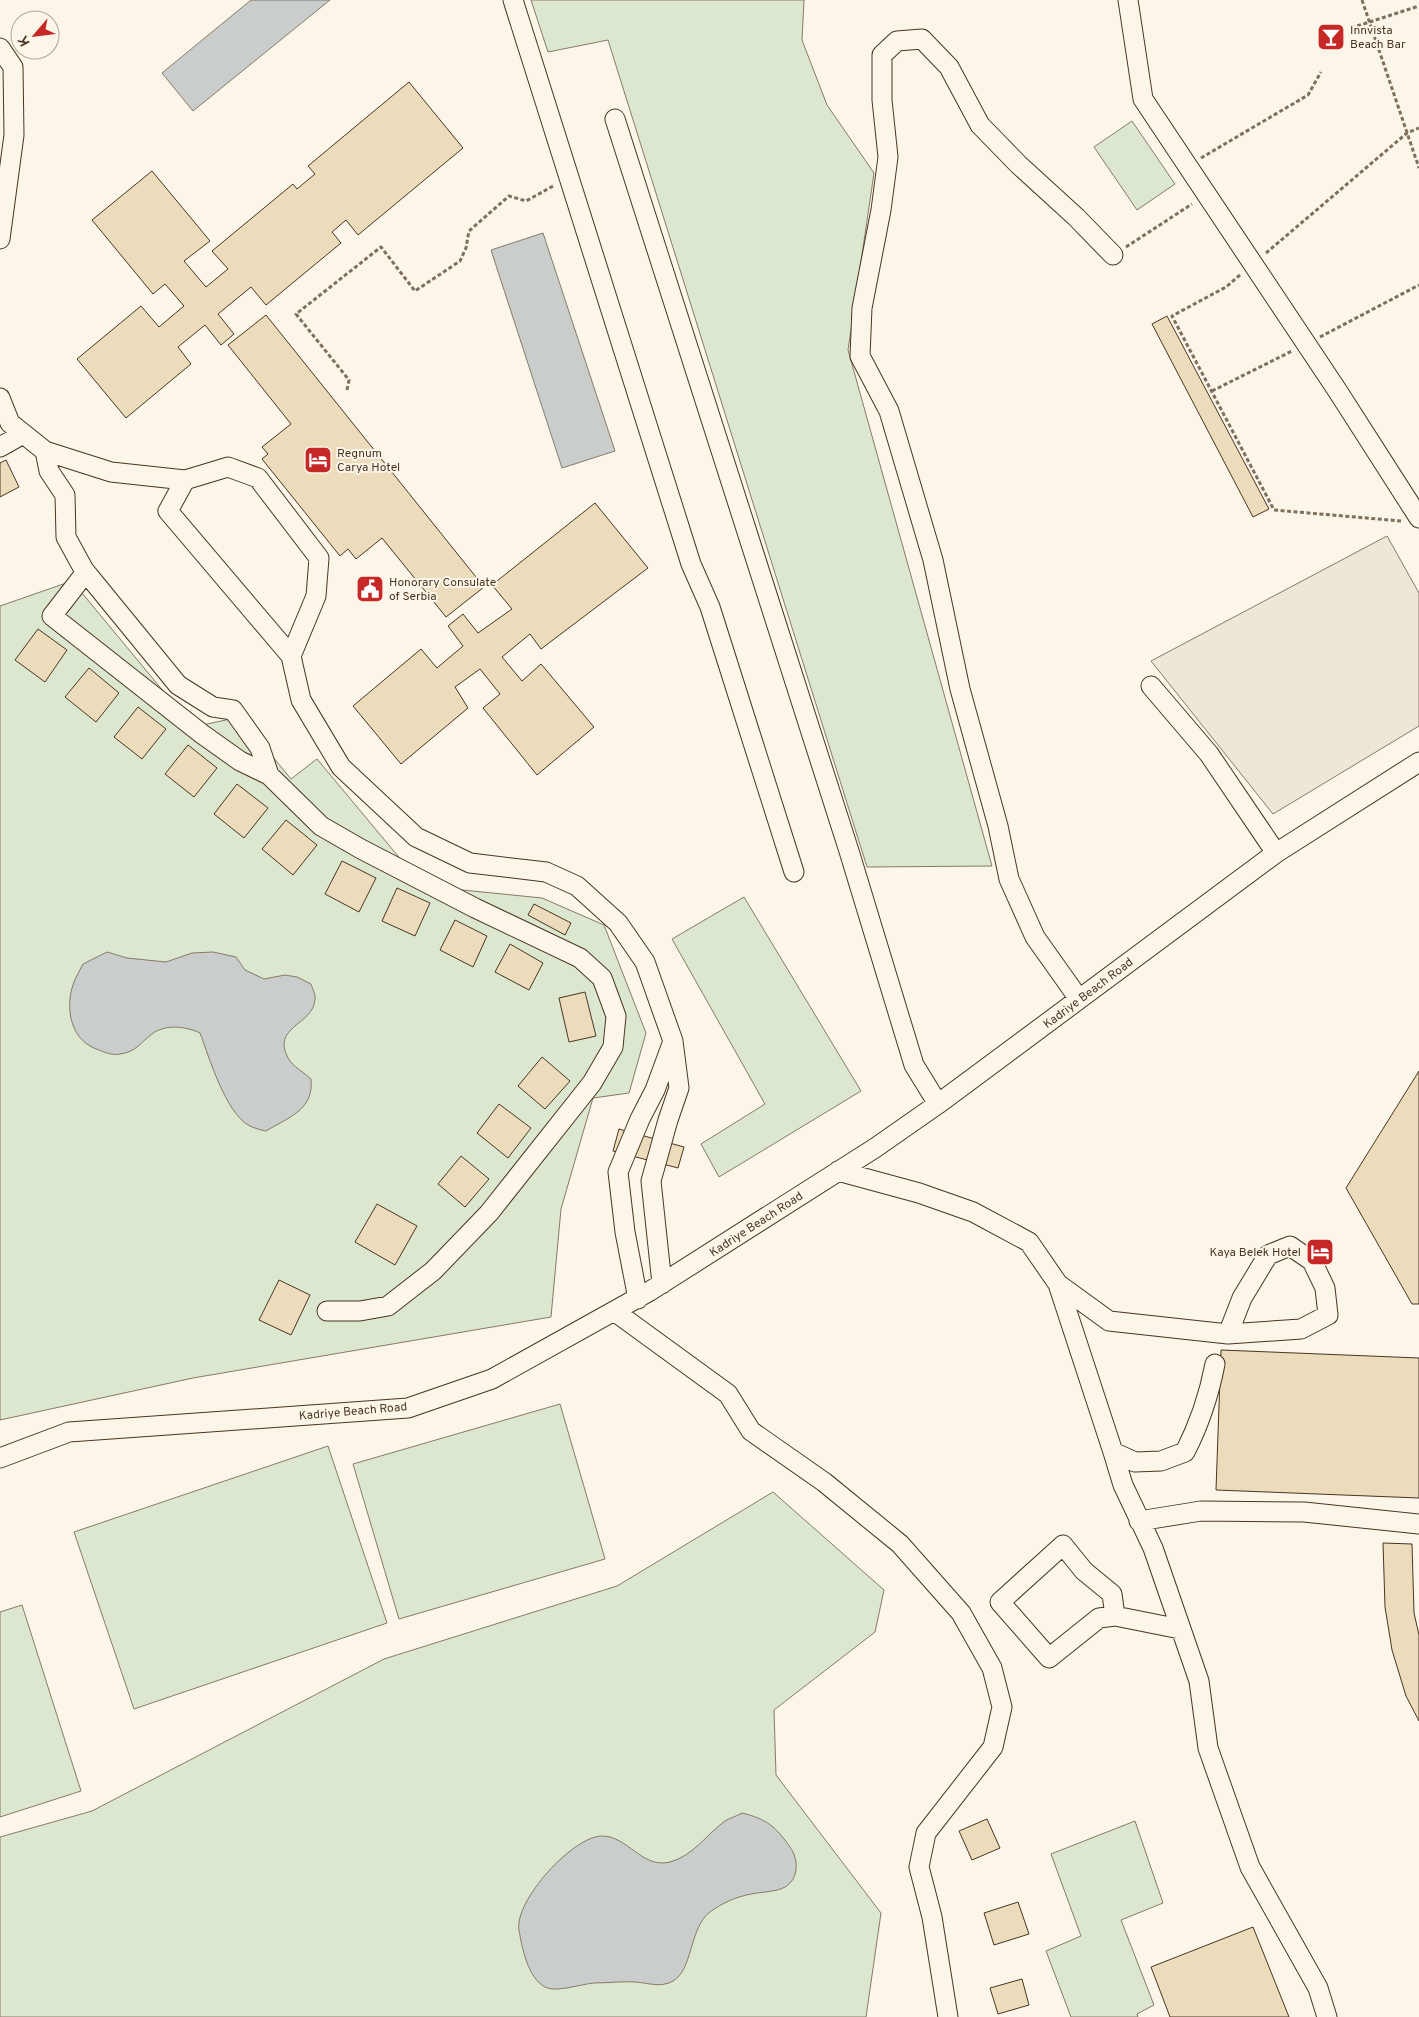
<svg xmlns="http://www.w3.org/2000/svg" width="1419" height="2017" viewBox="0 0 1419 2017" font-family="Overpass,sans-serif">
<style>
.green{fill:#dce7d0;stroke:#887966}
.parking{fill:#ede7d9;stroke:#887966}
.water{fill:#c9cecd;stroke:#887966}
.building{fill:#ecdcbc;stroke:#4a3520}
.lines{fill:none;stroke-linecap:round;stroke-linejoin:round}
.minor-casing{stroke:#4a3520;stroke-width:21}
.path{stroke:#7f6f5c;stroke-width:3;stroke-dasharray:4 2.5;stroke-linecap:butt}
.minor{stroke:#fbf6e9;stroke-width:19}
.labels{text-anchor:middle;stroke-width:4;stroke-linejoin:round;paint-order:stroke}
.poi-label{font-size:12px;fill:#4a3520;stroke:#fbf6e9;text-anchor:start}
.street-label{font-size:12px;fill:#4a3520;stroke:#fbf6e9}
</style>
<rect width="100%" height="100%" fill="#fbf6e9"/>
<!-- green -->
<path class="green" d="M 531,0 L 804,0 L 802,40 L 827,105 L 874,173 L 848,350 L 992,866 L 867,867 L 608,40 L 548,52 Z
M 1132,121 L 1175,184 L 1137,210 L 1094,147 Z
M 72,581 L 193,727 L 240,717 L 291,779 L 317,759 L 423,886 L 542,898 L 604,925 L 646,1033 L 629,1093 L 593,1098 L 561,1209 L 551,1317 L 193,1378 L 0,1420 L 0,606 Z
M 744,897 L 861,1091 L 719,1177 L 701,1144 L 765,1104 L 672,939 Z
M 560,1404 L 605,1559 L 399,1619 L 353,1464 Z
M 328,1446 L 387,1623 L 134,1709 L 74,1532 Z
M 773,1492 L 884,1590 L 875,1632 L 774,1710 L 776,1775 L 881,1913 L 866,2017 L 0,2017 L 0,1837 L 92,1811 L 384,1659 L 617,1586 Z
M 22,1605 L 81,1791 L 0,1817 L 0,1612 Z
M 1135,1821 L 1163,1903 L 1121,1920 L 1154,2005 L 1137,2014 L 1138,2017 L 1071,2017 L 1046,1951 L 1081,1936 L 1051,1854 Z"/>
<!-- parking -->
<path class="parking" d="M 1387,536 L 1419,593 L 1419,726 L 1273,814 L 1151,661 Z"/>
<!-- water -->
<path class="water" d="M 251,0 L 330,0 L 193,111 L 162,73 Z
M 543,233 L 615,451 L 562,468 L 491,250 Z
M 107,952 L 127,958 L 166,962 L 192,953 L 213,952 L 236,957 L 245,970 L 264,979 L 285,975 L 297,977 L 311,984 C 312,988 316,995 315,999 C 314,1025 271,1026 288,1058 C 292,1066 305,1073 311,1079 C 314,1110 289,1117 266,1131 C 261,1130 253,1128 248,1125 C 225,1111 209,1057 200,1033 C 185,1026 165,1024 152,1034 C 140,1043 136,1052 120,1054 C 111,1056 102,1051 94,1048 C 71,1038 66,1010 72,988 C 74,980 79,972 83,964 Z
M 742,1813 C 767,1819 776,1827 790,1847 C 799,1859 799,1879 785,1887 C 776,1892 761,1892 751,1894 C 736,1897 722,1903 710,1912 C 689,1928 693,1970 673,1981 C 661,1988 648,1983 636,1982 C 622,1981 608,1983 594,1983 C 581,1984 556,1993 545,1987 C 528,1978 522,1948 519,1930 C 514,1901 573,1836 602,1836 C 628,1836 642,1869 670,1862 C 693,1856 707,1834 725,1821 C 730,1818 737,1816 742,1813 Z"/>
<!-- building -->
<path class="building" d="M 409,82 L 463,148 L 358,235 L 346,220 L 332,232 L 341,243 L 266,305 L 251,287 L 218,314 L 234,334 L 221,345 L 205,325 L 178,347 L 191,364 L 126,418 L 77,359 L 141,306 L 159,327 L 184,306 L 165,284 L 153,294 L 92,220 L 152,171 L 210,241 L 184,261 L 206,287 L 228,269 L 212,251 L 293,184 L 297,189 L 315,174 L 308,166 Z
M 266,315 L 484,587 L 446,617 L 382,538 L 356,559 L 348,549 L 340,556 L 262,459 L 268,454 L 262,447 L 291,424 L 228,345 Z
M 1167,316 L 1269,509 L 1253,517 L 1152,324 Z
M 6,460 L 19,487 L 0,497 L 0,463 Z
M 595,503 L 648,568 L 541,649 L 530,634 L 502,657 L 522,681 L 541,664 L 594,727 L 537,775 L 483,708 L 500,694 L 480,669 L 455,687 L 468,708 L 401,764 L 353,706 L 421,649 L 437,668 L 463,646 L 448,626 L 463,614 L 478,633 L 512,609 L 492,585 Z
M 38,629 L 67,650 L 45,682 L 15,660 Z
M 89,668 L 119,693 L 96,722 L 65,697 Z
M 138,707 L 166,729 L 142,759 L 114,737 Z
M 188,745 L 217,768 L 194,797 L 165,774 Z
M 237,784 L 268,808 L 244,838 L 214,814 Z
M 286,820 L 317,845 L 293,875 L 262,849 Z
M 342,861 L 376,878 L 359,912 L 325,894 Z
M 397,888 L 430,903 L 415,936 L 382,921 Z
M 534,904 L 571,923 L 565,935 L 528,915 Z
M 455,920 L 487,936 L 473,967 L 440,950 Z
M 510,944 L 543,963 L 529,990 L 495,972 Z
M 585,992 L 596,1036 L 569,1042 L 559,998 Z
M 542,1057 L 570,1081 L 545,1109 L 518,1086 Z
M 1419,1071 L 1419,1304 L 1412,1304 L 1346,1188 Z
M 499,1104 L 531,1128 L 508,1158 L 477,1133 Z
M 619,1129 L 684,1147 L 678,1168 L 613,1151 Z
M 461,1156 L 489,1179 L 465,1207 L 438,1184 Z
M 377,1204 L 417,1226 L 395,1265 L 355,1242 Z
M 279,1280 L 310,1295 L 291,1335 L 259,1320 Z
M 1221,1350 L 1419,1358 L 1419,1498 L 1216,1490 Z
M 1383,1543 L 1412,1544 L 1414,1613 L 1419,1635 L 1419,1721 L 1406,1696 L 1392,1650 L 1385,1607 Z
M 987,1819 L 1000,1848 L 972,1860 L 959,1831 Z
M 1018,1902 L 1029,1934 L 994,1945 L 984,1913 Z
M 1253,1927 L 1289,2017 L 1170,2017 L 1151,1967 Z
M 1022,1979 L 1029,2005 L 998,2014 L 990,1988 Z"/>
<g class="lines">
<defs>
<path id="minor" d="M 513,0 L 691,564 L 710,607 L 794,872
M 1128,0 L 1143,99 L 1337,390 L 1419,518
M 0,48 L 13,67 L 14,135 L 0,239
M 615,119 L 849,851 L 914,1065 L 938,1104
M 0,398 L 10,423 L 45,451 L 111,472 L 185,480
M 0,447 L 23,434
M 45,451 L 49,471 L 65,495 L 66,537 L 84,570 L 178,685 L 213,707 L 233,710 L 260,748 L 269,775 L 321,826 L 361,849 L 475,908 L 580,958 L 602,978 L 616,1016 L 613,1047 L 592,1083 L 489,1213 L 433,1271 L 388,1306 L 360,1311 L 327,1311
M 86,572 L 52,616 L 202,734 L 240,761 L 269,775
M 291,656 L 168,511 L 185,480 L 228,467 L 258,478 L 319,558 L 316,596 L 291,656 L 301,700 L 341,767 L 416,837 L 470,863 L 546,872 L 577,886 L 618,923 L 645,962 L 673,1041
M 1151,686 L 1209,754 L 1276,853
M 1079,999 L 1035,937 L 1009,879 L 998,826 L 960,689 L 933,560 L 889,411 L 860,356 L 862,308 L 881,210 L 888,157 L 882,100 L 882,55 L 897,41 L 922,39 L 949,67 L 980,125 L 1019,165 L 1076,217 L 1113,255
M 838,1171 L 919,1193 L 973,1212 L 1029,1242 L 1058,1284 L 1113,1452 L 1135,1462 L 1161,1461 L 1185,1452 C 1200,1423 1209,1395 1215,1364
M 1058,1284 L 1109,1321 L 1228,1334 L 1301,1329 L 1328,1315 L 1325,1288 L 1312,1261 L 1290,1246 L 1268,1255 L 1242,1298 L 1228,1334
M 638,1299 L 625,1232 L 618,1172 L 640,1119 L 655,1090 L 673,1041 L 679,1088 L 668,1120 L 651,1181 L 662,1284
M 614,1311 L 728,1394 L 751,1431 L 824,1482 L 900,1544 L 961,1613 L 992,1668 L 1002,1707 L 993,1747 L 926,1833 L 919,1867 L 932,1917 L 948,2017
M 1113,1452 L 1123,1485 L 1153,1548 L 1199,1681 L 1208,1748 L 1250,1867 L 1318,1988 L 1327,2017
M 0,1458 L 69,1432 L 408,1408 L 492,1379 L 650,1291 L 875,1148 L 938,1104 L 1276,853 L 1419,762
M 1139,1521 L 1201,1511 L 1304,1512 L 1419,1524
M 1115,1616 L 1112,1594 L 1084,1571 L 1063,1545 L 1000,1602 L 1049,1658 L 1099,1618 L 1115,1616 L 1180,1629"/>
</defs>
<!-- minor casing -->
<use href="#minor" class="minor-casing"/>
<!-- path -->
<path class="path" d="M 1362,0 L 1419,168
M 1351,28 L 1419,6
M 1201,158 L 1308,95 L 1321,72
M 1126,247 L 1192,204
M 1266,253 L 1407,133 L 1419,128
M 1240,275 L 1226,287 L 1172,316 L 1274,510 L 1401,521
M 1320,337 L 1419,285
M 347,390 L 349,380 L 296,314 L 381,247 L 415,291 L 460,261 L 466,248 L 469,231 L 509,196 L 526,201 L 555,185
M 1212,391 L 1292,351"/>
<!-- minor -->
<use href="#minor" class="minor"/>
</g>
<!-- icons -->
<defs>
<symbol id="bar-square" viewBox="-11 -11 22 22"><rect x="-9" y="-9" width="18" height="18" rx="4" fill="#c62828" stroke="#fbf6e9"/><path d="M-6-5H6L.8 .8V4.5H3.5V6h-7V4.5H-.8V.8Z" fill="#fff"/></symbol>
<symbol id="hotel-square" viewBox="-11 -11 22 22"><rect x="-9" y="-9" width="18" height="18" rx="4" fill="#c62828" stroke="#fbf6e9"/><path d="M-6-4.5h1.5V1H6V5H4.5V3h-9V5H-6ZM-4 0a1.8 1.8 0 1 1 3.6 0ZM.5 0V-2.5h3Q6-2.5 6 0Z" fill="#fff"/></symbol>
<symbol id="civic-square" viewBox="-11 -11 22 22"><rect x="-9" y="-9" width="18" height="18" rx="4" fill="#c62828" stroke="#fbf6e9"/><path d="M-.6-6.5H3V-4.5H.6V-3L4-1V1h2V6H-6V1h2V-1L-.6-3ZM-1.2 2.5V6h2.4V2.5Z" fill="#fff"/></symbol>
</defs>
<g fill-rule="evenodd">
<use href="#bar-square" x="1315" y="21" width="32" height="32"/>
<use href="#hotel-square" x="302" y="444" width="32" height="32"/>
<use href="#civic-square" x="354" y="573" width="32" height="32"/>
<use href="#hotel-square" x="1304" y="1236" width="32" height="32"/>
</g>
<g class="labels">
<!-- poi labels -->
<g class="poi-label">
<text x="1350" y="34">Innvista<tspan x="1350" dy="14">Beach Bar</tspan></text>
<text x="337" y="457">Regnum<tspan x="337" dy="14">Carya Hotel</tspan></text>
<text x="389" y="586">Honorary Consulate<tspan x="389" dy="14">of Serbia</tspan></text>
<text x="1301" y="1256" text-anchor="end">Kaya Belek Hotel</text>
</g>
<!-- street labels -->
<g class="street-label">
<text transform="translate(1088 993) rotate(-37)" y="4">Kadriye Beach Road</text>
<text transform="translate(756 1224) rotate(-33)" y="4">Kadriye Beach Road</text>
<text transform="translate(353 1411) rotate(-5)" y="4">Kadriye Beach Road</text>
</g>
</g>
<!-- north arrow -->
<g transform="translate(35 35) rotate(242)"><circle r="24" fill="#fbf6e9" stroke="#b4a999"/>
<path d="M0-4L9 19L0 12L-9 19Z" fill="#c62828"/>
<text y="-8" font-size="14" font-weight="bold" text-anchor="middle" fill="#4a3520">K</text>
</g>
</svg>
